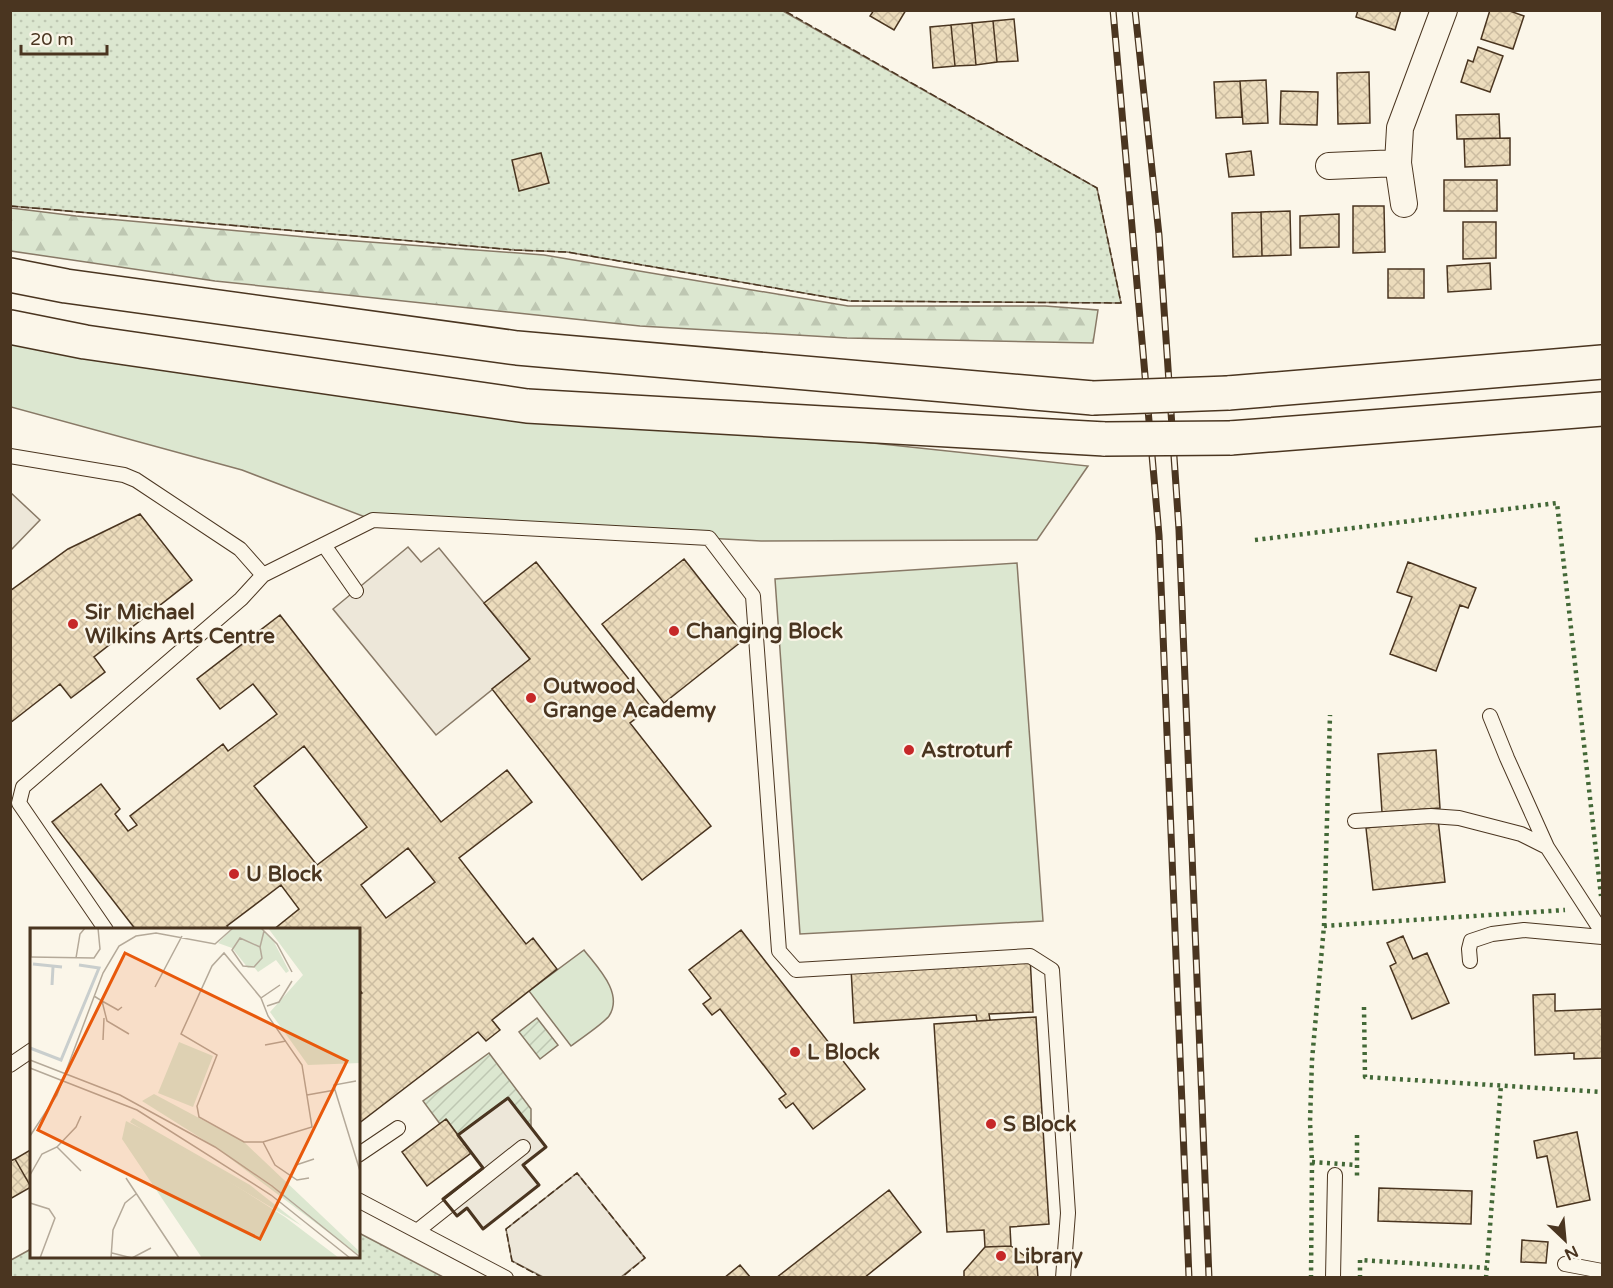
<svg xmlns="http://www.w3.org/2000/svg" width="1613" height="1288" viewBox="0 0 1613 1288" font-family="'Varela Round',sans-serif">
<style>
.grass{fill:#dce7d0;stroke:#887966;stroke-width:1.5}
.forest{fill:url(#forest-firs);stroke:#887966;stroke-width:1.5}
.park{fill:url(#park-dots);stroke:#887966;stroke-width:1.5}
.garden{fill:url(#garden-furrows);stroke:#887966;stroke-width:1.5}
.parking{fill:#ede7d9;stroke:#887966;stroke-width:1.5}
.building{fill:url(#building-cross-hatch);stroke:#4a3520;stroke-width:1.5;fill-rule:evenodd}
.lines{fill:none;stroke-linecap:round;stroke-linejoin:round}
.service-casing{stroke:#4a3520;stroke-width:16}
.minor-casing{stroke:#4a3520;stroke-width:28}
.trunk-casing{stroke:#4a3520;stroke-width:36}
.service{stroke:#fbf6e9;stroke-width:14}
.minor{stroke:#fbf6e9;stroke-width:26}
.trunk{stroke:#fbf6e9;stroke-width:33}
.rail-casing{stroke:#4a3520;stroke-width:7}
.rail{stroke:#fbf6e9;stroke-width:4.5;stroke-dasharray:14;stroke-linecap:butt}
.trunk-bridge-casing{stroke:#4a3520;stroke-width:36;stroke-linecap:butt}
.trunk-bridge{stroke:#fbf6e9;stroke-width:33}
.hedge{stroke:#436837;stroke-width:4.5;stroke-dasharray:3 4.5;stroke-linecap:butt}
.fence{stroke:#4a3520;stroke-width:1.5;stroke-dasharray:8 3;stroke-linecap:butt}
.wall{stroke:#4a3520;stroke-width:3}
.poi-dot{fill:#c62828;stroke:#fbf6e9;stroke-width:2}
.labels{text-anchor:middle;stroke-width:4.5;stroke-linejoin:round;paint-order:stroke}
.poi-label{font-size:21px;font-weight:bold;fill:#4a3520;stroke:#fbf6e9;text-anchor:start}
.inset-river{fill:none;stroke:#c9cecd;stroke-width:3}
.inset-road{fill:none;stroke:#b4a999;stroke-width:1.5}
.view{fill:#e8590c;fill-opacity:0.15;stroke:#e8590c;stroke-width:3}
.inset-edge{fill:none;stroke:#4a3520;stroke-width:3}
</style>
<defs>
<pattern id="forest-firs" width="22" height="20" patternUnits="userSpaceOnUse" patternTransform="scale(1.5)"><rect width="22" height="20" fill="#dce7d0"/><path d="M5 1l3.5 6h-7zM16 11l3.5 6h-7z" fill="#bec7b2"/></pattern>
<pattern id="park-dots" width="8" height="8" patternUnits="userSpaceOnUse" patternTransform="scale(1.5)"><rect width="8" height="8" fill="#dce7d0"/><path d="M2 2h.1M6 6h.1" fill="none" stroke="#bec7b2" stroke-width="1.8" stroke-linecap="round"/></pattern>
<pattern id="garden-furrows" width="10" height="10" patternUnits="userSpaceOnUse" patternTransform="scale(1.5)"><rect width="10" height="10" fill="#dce7d0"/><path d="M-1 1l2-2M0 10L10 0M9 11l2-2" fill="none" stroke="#bec7b2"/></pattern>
<pattern id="building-cross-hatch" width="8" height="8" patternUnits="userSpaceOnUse" patternTransform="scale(1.5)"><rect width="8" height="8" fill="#ecdcbc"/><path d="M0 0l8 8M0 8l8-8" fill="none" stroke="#ccbda1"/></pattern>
</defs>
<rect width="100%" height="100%" fill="#fbf6e9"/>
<!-- grass -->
<path class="grass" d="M 10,327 L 527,406 L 1088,466 L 1037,540 L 761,541 L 373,520 L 242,470 L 11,407 Z
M 1017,563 L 1043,921 L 800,934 L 775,579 Z
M 584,950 C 597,967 624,993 609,1016 C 603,1024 580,1039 571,1046 L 529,991 Z"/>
<!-- forest -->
<path class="forest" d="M 11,208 L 76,216 L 316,238 L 544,255 L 848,306 L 1045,306 L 1098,310 L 1093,343 L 847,338 L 640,326 L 215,281 L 11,251 Z"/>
<!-- park -->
<path class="park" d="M 10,11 L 783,11 L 1097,188 L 1121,303 L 850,301 L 567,252 L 515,250 L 11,206 Z
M 359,1233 L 443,1277 L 11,1277 L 11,1260 L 31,1249 L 32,1256 L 358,1256 Z"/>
<!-- garden -->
<path class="garden" d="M 537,1018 L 558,1045 L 540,1059 L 519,1032 Z
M 489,1053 L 531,1109 L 531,1128 L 508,1098 L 458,1135 L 447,1120 L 440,1124 L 423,1101 Z"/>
<!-- parking -->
<path class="parking" d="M 10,492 L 40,520 L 11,550 L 10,550 Z
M 408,547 L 421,562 L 439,548 L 530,659 L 436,735 L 333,609 Z
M 508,1098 L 546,1147 L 523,1165 L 539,1185 L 483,1229 L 467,1208 L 457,1216 L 443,1199 L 483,1168 L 458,1135 Z
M 577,1173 L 645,1258 L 621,1277 L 543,1277 L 512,1261 L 506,1229 Z"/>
<!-- building -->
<path class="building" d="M 874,10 L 906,10 L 894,30 L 870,16 Z
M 1358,10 L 1401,10 L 1395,30 L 1356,17 Z
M 1490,10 L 1507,10 L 1524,16 L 1513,49 L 1481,39 Z
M 1014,19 L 1018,61 L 997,62 L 993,21 Z
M 993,21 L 997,62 L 976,65 L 972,23 Z
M 972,23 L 976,65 L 955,66 L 951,25 Z
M 951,25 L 955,66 L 933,68 L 930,27 Z
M 1478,47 L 1503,56 L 1490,92 L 1461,82 L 1468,60 L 1473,62 Z
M 1369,72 L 1370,123 L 1338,124 L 1337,73 Z
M 1266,80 L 1268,123 L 1243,124 L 1240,81 Z
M 1240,81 L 1242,117 L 1216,118 L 1214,82 Z
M 1281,91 L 1318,92 L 1317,125 L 1280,124 Z
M 1499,114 L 1500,138 L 1457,139 L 1456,115 Z
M 1510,138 L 1510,165 L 1465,167 L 1464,139 Z
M 1251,151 L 1254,175 L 1229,177 L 1226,154 Z
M 541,153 L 549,183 L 519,191 L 512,160 Z
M 1444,180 L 1497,180 L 1497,211 L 1444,211 Z
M 1353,206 L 1384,206 L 1385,252 L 1353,253 Z
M 1290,211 L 1291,255 L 1262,256 L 1261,212 Z
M 1261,212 L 1262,256 L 1233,257 L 1232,213 Z
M 1339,214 L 1339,247 L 1300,248 L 1300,216 Z
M 1463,222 L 1496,222 L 1496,258 L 1463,259 Z
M 1490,263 L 1491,289 L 1448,292 L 1447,266 Z
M 1388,269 L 1424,269 L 1424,298 L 1388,298 Z
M 140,514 L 192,580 L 94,657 L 105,672 L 71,698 L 60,684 L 10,723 L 10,591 L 68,549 Z
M 684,559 L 746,638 L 664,703 L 602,624 Z
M 536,562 L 651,707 L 630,723 L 711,826 L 642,880 L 492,689 L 530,659 L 484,603 Z
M 1408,562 L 1476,588 L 1468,608 L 1460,605 L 1436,671 L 1390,654 L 1412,597 L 1397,592 Z
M 280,615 L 441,822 L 507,770 L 532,802 L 459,858 L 526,944 L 533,938 L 557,969 L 492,1020 L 500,1030 L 486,1041 L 478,1032 L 358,1124 L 358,995 L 362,993 L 358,988 L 358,930 L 273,930 L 299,909 L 281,885 L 227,926 L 230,930 L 136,930 L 52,822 L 101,784 L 120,809 L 115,814 L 128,831 L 137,825 L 130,816 L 223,744 L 228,751 L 277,714 L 253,684 L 220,709 L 197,679 ZM 304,746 L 367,827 L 317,865 L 254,786 ZM 408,848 L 435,882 L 386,918 L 361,885 Z
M 1436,750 L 1440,808 L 1382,812 L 1378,754 Z
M 1438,819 L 1445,882 L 1373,890 L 1366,828 Z
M 741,930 L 865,1089 L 813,1129 L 793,1103 L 786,1108 L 779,1099 L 786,1094 L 720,1009 L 712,1015 L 703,1004 L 711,998 L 689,970 Z
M 1403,936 L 1413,959 L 1427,953 L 1449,1003 L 1412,1019 L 1390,966 L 1396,963 L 1387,943 Z
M 1030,956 L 1033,1012 L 989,1014 L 990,1020 L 977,1021 L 976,1015 L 854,1023 L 851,968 Z
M 1555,994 L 1555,1011 L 1602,1009 L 1602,1058 L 1574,1059 L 1574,1053 L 1535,1055 L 1533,995 Z
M 1036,1017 L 1049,1224 L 1010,1227 L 1011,1246 L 985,1247 L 984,1230 L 947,1232 L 934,1024 Z
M 446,1119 L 471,1153 L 427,1186 L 402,1152 Z
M 1577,1132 L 1590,1200 L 1557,1207 L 1547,1156 L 1537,1158 L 1534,1141 Z
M 32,1149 L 32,1187 L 31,1187 L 15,1159 Z
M 15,1159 L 31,1187 L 10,1199 L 10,1161 Z
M 1379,1188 L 1472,1191 L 1471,1224 L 1378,1221 Z
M 889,1190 L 921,1232 L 864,1278 L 776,1278 Z
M 1522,1240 L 1548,1242 L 1546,1263 L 1521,1262 Z
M 1011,1246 L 1037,1265 L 1038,1278 L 964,1278 L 964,1271 L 985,1247 Z
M 740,1265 L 751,1278 L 724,1278 Z"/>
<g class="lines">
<defs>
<path id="service" d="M 10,456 L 124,475 L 136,480 L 240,549 L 263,575
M 324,545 L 356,591
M 1490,716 L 1507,758 L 1547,847
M 1355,821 L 1431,816 L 1459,818 L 1521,834 L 1547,847 L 1602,932
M 106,930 L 19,803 L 23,787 L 241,599 L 263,575 L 373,520 L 709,538 L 753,596 L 779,951 L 796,970 L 1030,956 L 1052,970 L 1068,1213 L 1063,1278
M 1470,961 L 1469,949 L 1471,941 L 1492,934 L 1524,930 L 1602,937
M 10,1065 L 32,1050
M 358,1155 L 398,1128
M 358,1200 L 506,1278
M 417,1231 L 523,1147
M 1565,1264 L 1602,1271
M 1333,1278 L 1335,1175"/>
<path id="minor" d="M 1329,166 L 1398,163
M 1404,204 L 1398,163 L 1400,128 L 1444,10"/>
<path id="trunk" d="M 10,275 L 66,286 L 517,348 L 1093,398
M 10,327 L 85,342 L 527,406 L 1105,439
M 1228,393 L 1602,362
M 1230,438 L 1602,409"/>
</defs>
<!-- service casing -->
<use href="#service" class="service-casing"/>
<!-- minor casing -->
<use href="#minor" class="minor-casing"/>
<!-- trunk casing -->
<use href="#trunk" class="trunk-casing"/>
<!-- service -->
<use href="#service" class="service"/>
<!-- minor -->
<use href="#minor" class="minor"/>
<!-- trunk -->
<use href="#trunk" class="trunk"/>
<defs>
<path id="rail" d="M 1113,10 L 1159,535 L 1189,1278
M 1135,10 L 1159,235 L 1179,530 L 1209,1278"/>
</defs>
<!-- rail casing -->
<use href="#rail" class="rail-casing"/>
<!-- rail -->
<use href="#rail" class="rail"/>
<defs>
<path id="trunk-bridge" d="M 1093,398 L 1228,393
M 1105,439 L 1230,438"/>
</defs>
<!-- trunk-bridge casing -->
<use href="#trunk-bridge" class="trunk-bridge-casing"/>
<!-- trunk-bridge -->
<use href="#trunk-bridge" class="trunk-bridge"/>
<!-- hedge -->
<path class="hedge" d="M 1255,540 L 1557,503 L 1601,896
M 1324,926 L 1330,715
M 1364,1007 L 1365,1077 L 1602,1092
M 1357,1135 L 1357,1176
M 1312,1162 L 1357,1165
M 1311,1278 L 1312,1162 L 1310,1122 L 1312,1060 L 1324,926 L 1565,910
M 1360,1278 L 1360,1260 L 1487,1268
M 1486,1278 L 1501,1085"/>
<!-- fence -->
<path class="fence" d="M 10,206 L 515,250 L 567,252 L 850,301 L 1121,303 L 1097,188 L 783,10
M 543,1278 L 512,1261 L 506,1229 L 577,1173 L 645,1258 L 621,1278"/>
<!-- wall -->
<path class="wall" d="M 508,1098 L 546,1147 L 523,1165 L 539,1185 L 483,1229 L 467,1208 L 457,1216 L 443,1199 L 483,1168 L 458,1135 Z"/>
</g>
<!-- markers -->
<g class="poi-dot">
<circle cx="73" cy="624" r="6"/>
<circle cx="674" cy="631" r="6"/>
<circle cx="531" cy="698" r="6"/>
<circle cx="909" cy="750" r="6"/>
<circle cx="234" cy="874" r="6"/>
<circle cx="795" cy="1052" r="6"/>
<circle cx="991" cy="1124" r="6"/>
<circle cx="1001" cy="1256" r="6"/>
</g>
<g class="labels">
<!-- poi labels -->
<g class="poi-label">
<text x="85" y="619">Sir Michael<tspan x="85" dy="24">Wilkins Arts Centre</tspan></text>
<text x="686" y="638">Changing Block</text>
<text x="543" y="693">Outwood<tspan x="543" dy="24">Grange Academy</tspan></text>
<text x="921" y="757">Astroturf</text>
<text x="246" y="881">U Block</text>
<text x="807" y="1059">L Block</text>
<text x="1003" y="1131">S Block</text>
<text x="1013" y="1263">Library</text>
</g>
</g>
<!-- overview -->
<g transform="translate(30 928)">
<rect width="330" height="330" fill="#fbf6e9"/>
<path d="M 203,0 L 231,0 L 242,10 L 259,43 L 256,45 L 246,32 L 228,44 L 224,39 L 218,40 L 202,20 L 188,15 ZM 149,114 L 183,128 L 163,179 L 128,165 ZM 124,166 L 214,214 L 330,324 L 327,326 L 185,219 L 112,173 Z" fill="#dce7d0"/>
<path d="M 103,190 L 220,257 L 272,298 L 100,194 Z" fill="#dce7d0"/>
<path d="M 238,0 L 330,0 L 330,135 L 278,137 L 240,84 L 273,47 ZM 96,193 L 134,212 L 255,289 L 309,330 L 172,330 L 92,211 Z" fill="#dce7d0"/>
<path class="inset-river" d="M 3,36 L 32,39M 22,57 L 23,39M 0,120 L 31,132 L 69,40 L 49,37"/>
<path class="inset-road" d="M 1,0 L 1,29M 231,0 L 247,16 L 262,44M 230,19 L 210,10 L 202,22 L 213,38 L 224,39 L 232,30 L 230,19 L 234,3M 0,29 L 64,30 L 70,21 L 68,0M 46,30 L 50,6 L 55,0M 125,59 L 152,8M 64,68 L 72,73 L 77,93 L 99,106M 231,70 L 194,25 L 182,38 L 151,106 L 187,127 L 167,178 L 169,189 L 214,214 L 233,214 L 282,199 L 272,137 L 238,88 L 231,70 L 250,57M 72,73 L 88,82 L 92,79M 237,78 L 249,74 L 262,53M 73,112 L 74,90M 235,117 L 256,113M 0,132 L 90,167 L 185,219 L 242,258 L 330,329M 0,140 L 107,182 L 241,267 L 320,330M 305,162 L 330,243M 305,162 L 304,157 L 326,153M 277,167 L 305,162M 0,208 L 27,167 L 73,45 L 89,18 L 106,8 L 126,5 L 185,16 L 203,0M 233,214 L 245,237 L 267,252 L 279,250M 27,219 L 51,243M 266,237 L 284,231M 0,247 L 12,226 L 27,219 L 46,199 L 51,188M 96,250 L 149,330M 0,275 L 19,281 L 25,290 L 10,330M 82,325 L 102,330 L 121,320M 81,330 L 83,302 L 95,275 L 106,266"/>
<path class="view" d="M 95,25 L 317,133 L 230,311 L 8,202 Z"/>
<rect width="330" height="330" class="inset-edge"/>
</g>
<!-- border -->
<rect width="1613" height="1288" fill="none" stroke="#4a3520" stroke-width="24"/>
<!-- north arrow -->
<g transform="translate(1565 1240) rotate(154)" stroke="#fbf6e9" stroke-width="4.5" paint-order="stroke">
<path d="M0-4.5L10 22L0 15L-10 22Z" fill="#4a3520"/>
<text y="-9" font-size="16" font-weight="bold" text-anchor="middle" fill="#4a3520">N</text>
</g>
<!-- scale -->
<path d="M21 45v9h86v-9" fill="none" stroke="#4a3520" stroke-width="3"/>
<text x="30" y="45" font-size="18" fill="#4a3520" stroke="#fbf6e9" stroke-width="4.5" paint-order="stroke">20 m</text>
</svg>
